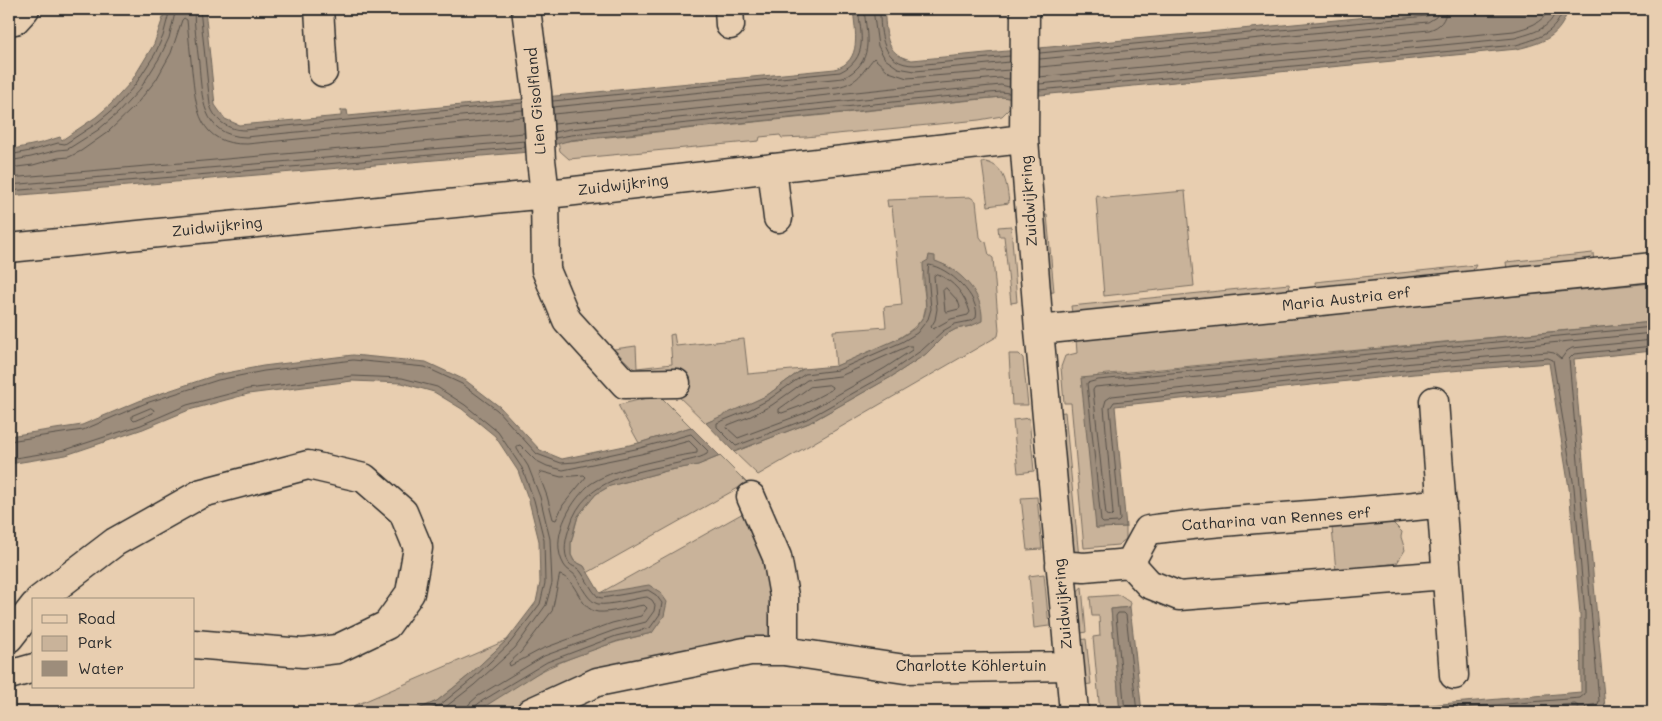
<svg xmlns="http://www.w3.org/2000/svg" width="1662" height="721" viewBox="0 0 1662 721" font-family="Mali,sans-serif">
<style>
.green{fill:#c9b39a;stroke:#7a6f62}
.water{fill:#9d8d7b;stroke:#6f665b}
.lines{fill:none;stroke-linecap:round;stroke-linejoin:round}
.shore{stroke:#59524b;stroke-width:1}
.minor-casing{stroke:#2b2b2b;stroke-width:31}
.minor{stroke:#e8ceb0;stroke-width:28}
.labels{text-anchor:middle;stroke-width:5;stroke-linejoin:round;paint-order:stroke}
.street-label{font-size:15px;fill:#2b2b2b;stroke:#e8ceb0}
</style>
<rect width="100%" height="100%" fill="#e8ceb0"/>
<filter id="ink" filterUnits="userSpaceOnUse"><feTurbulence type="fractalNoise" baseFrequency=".02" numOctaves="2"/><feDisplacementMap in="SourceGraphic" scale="10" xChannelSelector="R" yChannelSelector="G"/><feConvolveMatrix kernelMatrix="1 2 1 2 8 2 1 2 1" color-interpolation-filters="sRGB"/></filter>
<g filter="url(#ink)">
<!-- green -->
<path class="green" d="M 1002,97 L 1009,98 L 1010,108 L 1002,116 L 979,120 L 806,137 L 782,138 L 780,135 L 760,137 L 759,141 L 569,159 L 560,151 L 558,142 Z
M 986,162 C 1006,167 1007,186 1009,203 L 988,206 L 982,163 Z
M 1185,191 L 1194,286 L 1104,296 L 1096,195 L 1107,198 Z
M 970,197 L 976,201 L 980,237 L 983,241 L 986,242 L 989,255 L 993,258 L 999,330 L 998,336 L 758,475 L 734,452 L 809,423 L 891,377 L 926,354 L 945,335 L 956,329 L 971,326 L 947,266 L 934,261 L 928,260 C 926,265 923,270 923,275 C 922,286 927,298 925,310 C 922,336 858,356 836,366 L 833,331 L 886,327 L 884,307 L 902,305 L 892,206 L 888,207 L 887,200 Z
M 1047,215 L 1054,292 L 1044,293 L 1037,216 Z
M 1011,226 L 1017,302 L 1011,303 L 1004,236 L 999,236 L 998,227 Z
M 1593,253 L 1594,262 L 1507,270 L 1506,262 Z
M 1476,265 L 1471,274 L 1316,290 L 1315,282 Z
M 1653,283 L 1653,322 L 1098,375 L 1096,528 L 1126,527 L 1126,539 L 1118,545 L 1084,548 L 1071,403 L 1064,403 L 1061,367 L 1065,356 L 1077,353 L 1076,339 Z
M 1289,284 L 1290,291 L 1072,313 L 1071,306 Z
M 674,334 L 676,346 L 744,339 L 748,374 L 803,369 L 766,396 L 729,414 L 706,423 L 675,393 L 633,368 L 615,351 L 614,349 L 636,346 L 637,368 L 672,364 L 670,335 Z
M 1009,354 L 1019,354 L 1023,358 L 1028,405 L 1012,405 Z
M 659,395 L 691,427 L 639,443 L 618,405 Z
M 1065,412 L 1079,558 L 1072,554 L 1056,413 Z
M 1029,418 L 1034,471 L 1018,473 L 1013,420 Z
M 720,456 L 747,483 L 587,573 L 584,566 L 574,561 L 571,555 L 571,543 L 578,516 L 596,494 L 610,486 L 670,470 L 698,465 Z
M 1037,497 L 1042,549 L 1027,550 L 1021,498 Z
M 745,512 L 758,538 L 772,587 L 773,638 L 546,693 L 516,712 L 476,712 C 527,672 589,647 652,633 L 600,593 Z
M 1393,523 L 1402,532 L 1401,537 L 1405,550 L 1397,563 L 1336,571 L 1332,528 Z
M 1044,574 L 1049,626 L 1034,628 L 1029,576 Z
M 1082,587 L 1086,632 L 1077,634 C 1076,622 1071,593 1082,587 Z
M 1119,595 L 1131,603 L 1130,607 L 1111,609 L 1120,712 L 1100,712 L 1093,637 L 1100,636 L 1099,616 L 1092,616 L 1090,597 Z
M 1086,639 L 1091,684 L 1083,685 L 1078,640 Z
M 507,640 L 467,677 L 437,701 L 412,712 L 340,712 Z"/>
<!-- water -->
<path class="water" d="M 166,9 L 205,9 L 215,105 L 225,119 L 239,125 L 341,116 L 341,110 L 347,110 L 348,116 L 835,69 C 863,61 855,31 853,9 L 884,9 C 887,31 883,55 912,60 L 1453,9 L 1568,9 C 1561,37 1542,43 1517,49 L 1009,98 L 1002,97 L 979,99 L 571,140 L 529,152 L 9,196 L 9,150 L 41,143 L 60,137 L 62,140 L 96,117 L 110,105 L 131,82 L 154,44 Z
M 929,255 L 935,256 L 935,261 C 959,269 984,293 982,321 L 971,326 L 956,329 L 945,335 L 926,354 L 891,377 L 809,423 L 734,452 L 706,423 L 766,396 L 803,369 L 836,366 L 900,338 L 915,328 L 924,316 L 926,308 L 923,266 L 923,263 L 928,260 Z
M 1653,322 L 1653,351 L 1574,359 L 1605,708 L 1565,712 L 1348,712 L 1581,692 L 1580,614 L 1569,488 L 1549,363 L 1414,374 L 1115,406 L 1126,527 L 1096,528 L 1081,378 Z
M 353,355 L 426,362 L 465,380 L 500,407 L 540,450 L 562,459 L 639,443 L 691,427 L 720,456 L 698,465 L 670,470 L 610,486 L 596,494 L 586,506 L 578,516 L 575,526 L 571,543 L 571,555 L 574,561 L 584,566 L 600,593 L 649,585 L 660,592 L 667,602 L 664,616 L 652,633 L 618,641 L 549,666 L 476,712 L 412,712 L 437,701 L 467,677 L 507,640 L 536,602 L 540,583 L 539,541 L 529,501 L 518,471 L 495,436 L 462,409 L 434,392 L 402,383 L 352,381 L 248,394 L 189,410 L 143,429 L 66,455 L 9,464 L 9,436 L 82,425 L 144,399 L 216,375 L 263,366 Z
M 1130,607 L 1142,712 L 1120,712 L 1111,609 Z"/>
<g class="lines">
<!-- shore -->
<path class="shore" d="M 194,9 C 194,27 197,45 199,63 C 202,96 201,136 246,137 L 523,110
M 200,9 L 210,105 C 215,121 228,130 245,130 L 523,103
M 873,9 L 878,46 L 885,59 L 898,68 L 915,71 L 1010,62
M 880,9 C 880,35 882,65 915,65 L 1010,56
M 1040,53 L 1427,16 L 1431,14 L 1432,9
M 1040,59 L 1428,22 L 1436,17 L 1439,9
M 1040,67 L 1429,30 C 1440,27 1446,20 1446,9
M 1039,77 L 1514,31 C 1528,27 1542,24 1549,9
M 1039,84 L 1515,38 C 1532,33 1552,29 1556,9
M 1039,90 L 1516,45 C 1537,39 1557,33 1563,9
M 553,101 L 840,72 C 869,58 861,35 858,9
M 553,107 L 843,78 C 875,62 867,38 864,9
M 553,114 L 837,87 C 860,82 861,73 874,58 L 889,72 L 907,78 L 1010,70
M 554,124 L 941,83 L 1000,78 L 1009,79
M 554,132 L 570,129 L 942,91 L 1001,85 L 1009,87
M 555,138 L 571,135 L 942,97 L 1001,92 L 1009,93
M 9,155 L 30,151 L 58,143 L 65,144 L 94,125 L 114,109 L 135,85 L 155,54 L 163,36 L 170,9
M 9,161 L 31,157 L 58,150 L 68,149 L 98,130 L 118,113 L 140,89 L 160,57 L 169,38 L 176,9
M 9,168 L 33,165 L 58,158 L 69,157 L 81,151 L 108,132 L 134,107 L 156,80 L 171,53 L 182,20 L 184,18 L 187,20 C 189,37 190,54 192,71 C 196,108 198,145 247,144 L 523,117
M 9,178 L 524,133
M 9,185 L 525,141
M 9,191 L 525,147
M 929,265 C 948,267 981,297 976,318 L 970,321 L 955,324 L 943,331 L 922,350 L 889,373 L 807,419 L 736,446 L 717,427 L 717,423 L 749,410 L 768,400 L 805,374 L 838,370 L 902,342 L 917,333 L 928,319 L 931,309 L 928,274 Z
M 937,274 C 954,281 965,295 970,312 L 968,315 L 951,319 L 933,329 L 931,327 L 935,320 L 937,309 L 934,276 Z
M 946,288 L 958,301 L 960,307 L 959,309 L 947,312 L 945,311 L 943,291 Z
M 1653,333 L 1095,387 L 1093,390 L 1106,515 L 1111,516 L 1113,514 L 1104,407 L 1106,400 L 1112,396 L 1413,363 L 1548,352 L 1554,353 L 1561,359 L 1567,351 L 1572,348 L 1653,340
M 909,346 L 912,346 L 912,350 L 885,368 L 805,413 L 738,438 L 727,428 L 728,425 L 751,416 L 772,405 L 807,380 L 840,376 Z
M 829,385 L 832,387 L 831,390 L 801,406 L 782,413 L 779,412 L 779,409 L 810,387 Z
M 151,408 L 154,410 L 153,413 L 134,421 L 132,419 L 132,416 Z
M 9,441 L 83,430 L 146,403 L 218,380 L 264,371 L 353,360 L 425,367 L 462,384 L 497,410 L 537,454 L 561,463 L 576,462 L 640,448 L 691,434 L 708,451 L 707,454 C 698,459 689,460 678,463 C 637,472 584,478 570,526 C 566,537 562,552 569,563 C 572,567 578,567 581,572 C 587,580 591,590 598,597 L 602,598 L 648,590 L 656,595 L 662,603 L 660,614 L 650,628 L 616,636 L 547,662 L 482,701 L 474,707 L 473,712
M 9,459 L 65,450 L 141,425 L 187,405 L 248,389 L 352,376 L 402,378 L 437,387 L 465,405 L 498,432 L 522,468 L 534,500 L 544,540 L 545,583 L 540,604 L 510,643 L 470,681 L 440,705 L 424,712
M 543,472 L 561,477 L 584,475 L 586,477 L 563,505 L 556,520 L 553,519 L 547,496 L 539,475 L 540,473 Z
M 560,575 C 578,580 578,609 598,612 C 611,613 631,607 644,605 L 647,608 L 641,616 L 612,623 L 542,649 L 510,666 L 509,663 L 521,652 L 552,611 Z
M 439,712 L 474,685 L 515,648 L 546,605 L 552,583 L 550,539 L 540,497 L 528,466 L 517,449 L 517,446 L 520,445 L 535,460 L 547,466 L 563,470 L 641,454 L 689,441 L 697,449 L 697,453 C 670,457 608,469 588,486 C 569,504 549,539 564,565 C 567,571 574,572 577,578 C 581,586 589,602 598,604 C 609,606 635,598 647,597 L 652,600 L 655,605 L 654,611 L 646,622 L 615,630 L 544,656 L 478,696 L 469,704 L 467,712
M 1125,712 L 1116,616 L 1118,613 L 1124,613 L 1126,615 L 1137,712
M 1407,712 L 1580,698 L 1585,694 L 1585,614 L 1574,487 L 1553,360 L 1548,358 L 1414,369 L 1114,402 L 1110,408 L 1120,520 L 1118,522 L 1103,523 L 1101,521 L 1087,383 L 1098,380 L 1653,327
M 1480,712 L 1575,704 L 1578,706 L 1577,712
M 1584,712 L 1586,706 L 1598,704 L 1599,701 L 1569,359 L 1574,354 L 1653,346"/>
<defs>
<path id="minor" d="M 319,9 L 323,72
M 526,9 L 537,92 L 541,160 L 545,194 L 546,270 L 567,320 L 625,384 L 676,383
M 729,9 L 730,25
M 1025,9 L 1024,139 L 1039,330 L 1074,712
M 9,21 L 15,20 L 25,9
M 772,168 L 778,218
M 9,248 L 566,192 L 1024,139
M 1039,330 L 1653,267
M 1434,401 L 1454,675
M 751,497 L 777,557 L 784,596 L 784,651
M 1130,563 L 1148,530 C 1245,517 1344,515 1442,503
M 1130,563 L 1149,584 L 1179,596 L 1446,575
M 1060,565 L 1084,567 L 1130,563
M 39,600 L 115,542 L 202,493 L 308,465 L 364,478 L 403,512 L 418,548 L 410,593 L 387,625 L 337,649 L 303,653 L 194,644
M 9,638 L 34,606
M 9,675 L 34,668
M 531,712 L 597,682 L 750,651 L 784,651 L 905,669 L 1069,666"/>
</defs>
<!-- minor casing -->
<use href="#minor" class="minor-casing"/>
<!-- minor -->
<use href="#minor" class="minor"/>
</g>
</g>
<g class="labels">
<!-- street labels -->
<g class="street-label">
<text transform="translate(536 101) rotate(-95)" y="5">Lien Gisolfland</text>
<text transform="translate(623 185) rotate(-7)" y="5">Zuidwijkring</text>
<text transform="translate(1029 201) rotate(-94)" y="5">Zuidwijkring</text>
<text transform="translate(217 227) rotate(-6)" y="5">Zuidwijkring</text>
<text transform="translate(1346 299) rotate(-6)" y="5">Maria Austria erf</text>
<text transform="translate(1276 519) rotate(-4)" y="5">Catharina van Rennes erf</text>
<text transform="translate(1063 604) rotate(-95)" y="5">Zuidwijkring</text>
<text x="971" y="671">Charlotte Köhlertuin</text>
</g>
</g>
<!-- margin -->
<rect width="1662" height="721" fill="none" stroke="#e8ceb0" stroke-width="30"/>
<rect x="15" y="15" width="1632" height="691" fill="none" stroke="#2b2b2b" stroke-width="2" filter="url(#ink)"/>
<!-- legend -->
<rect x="32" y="598" width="162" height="90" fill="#e8ceb0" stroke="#9c8d7b"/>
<rect x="42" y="615" width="25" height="8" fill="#e8ceb0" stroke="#9c8d7b"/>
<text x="78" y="624" font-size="15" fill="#2b2b2b">Road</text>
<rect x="42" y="636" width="25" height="15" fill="#c9b39a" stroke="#9c8d7b"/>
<text x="78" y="648" font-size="15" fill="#2b2b2b">Park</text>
<rect x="42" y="661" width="25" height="15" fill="#9d8d7b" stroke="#9c8d7b"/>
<text x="78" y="674" font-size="15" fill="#2b2b2b">Water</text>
</svg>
